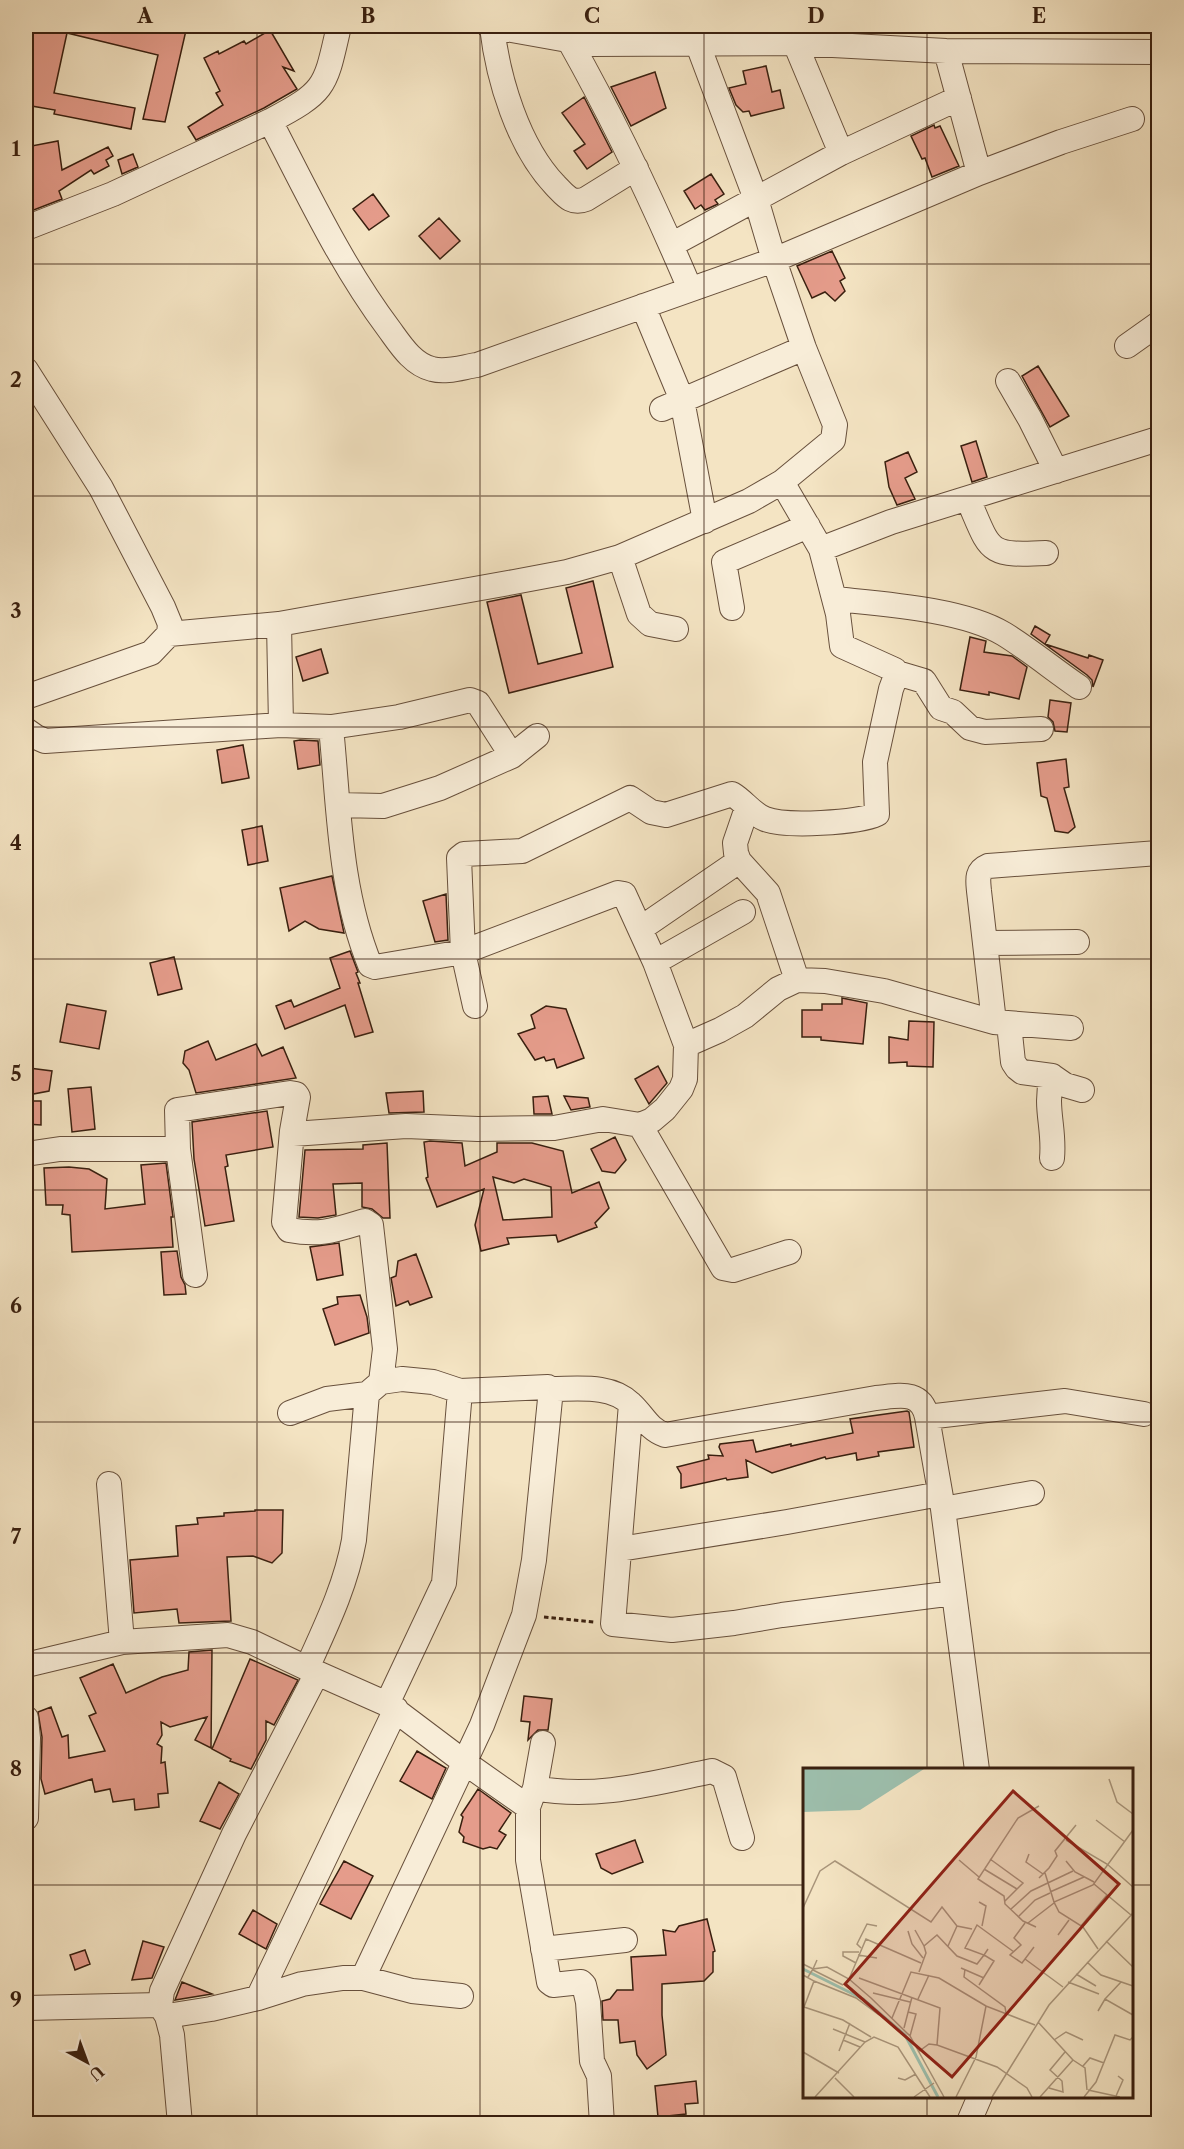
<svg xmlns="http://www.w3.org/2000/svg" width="1184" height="2149" viewBox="0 0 1184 2149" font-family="'Libre Caslon Text',serif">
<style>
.building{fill:#e59c8b;stroke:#391f0f;stroke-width:1.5;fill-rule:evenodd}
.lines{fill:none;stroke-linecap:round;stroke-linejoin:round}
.minor-casing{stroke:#68503c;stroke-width:26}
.path{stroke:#391f0f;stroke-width:3;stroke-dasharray:4.5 3;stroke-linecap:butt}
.minor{stroke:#f8edd8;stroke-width:24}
.grid{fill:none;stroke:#391f0f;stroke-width:1.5;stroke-opacity:0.55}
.inset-river{fill:none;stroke:#9dbfad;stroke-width:3}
.inset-road{fill:none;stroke:#a9957b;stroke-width:1.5}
.view{fill:#8f2418;fill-opacity:0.15;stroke:#8f2418;stroke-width:3}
.inset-edge{fill:none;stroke:#391f0f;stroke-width:3}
.neatline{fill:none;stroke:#391f0f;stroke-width:2}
.grid-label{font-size:20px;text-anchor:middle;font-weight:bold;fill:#391f0f}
</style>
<rect width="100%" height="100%" fill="#f4e4c3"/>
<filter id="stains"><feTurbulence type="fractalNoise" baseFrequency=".00333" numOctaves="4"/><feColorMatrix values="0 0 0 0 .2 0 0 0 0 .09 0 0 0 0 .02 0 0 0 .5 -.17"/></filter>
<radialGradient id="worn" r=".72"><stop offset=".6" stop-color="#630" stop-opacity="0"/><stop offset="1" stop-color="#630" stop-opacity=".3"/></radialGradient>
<!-- building -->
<path class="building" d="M 34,26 L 187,26 L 165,122 L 143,119 L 158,55 L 67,33 L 54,93 L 135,108 L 131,129 L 54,114 L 55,110 L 26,105 L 26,65 Z
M 270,30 L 294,71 L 283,67 L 297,89 L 264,108 L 196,140 L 188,127 L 223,105 L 216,93 L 220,91 L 204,58 L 218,51 L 219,54 L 244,41 L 246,44 Z
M 766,66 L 772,92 L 780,90 L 784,108 L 751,116 L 749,111 L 743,112 L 736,105 L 729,88 L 746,84 L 743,71 Z
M 655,72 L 666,108 L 631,126 L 611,87 Z
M 584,97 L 612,152 L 587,169 L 574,151 L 585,144 L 562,113 Z
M 934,125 L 935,128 L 940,126 L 959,166 L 932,177 L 925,158 L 922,159 L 911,136 Z
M 58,141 L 62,170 L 108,147 L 113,156 L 106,160 L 109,166 L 94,174 L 91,170 L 59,191 L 62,199 L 26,213 L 26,147 Z
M 133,154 L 138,167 L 122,174 L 118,160 Z
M 711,174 L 724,194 L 715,200 L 718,204 L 705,210 L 701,205 L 695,209 L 684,191 Z
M 373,194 L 389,216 L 369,230 L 353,209 Z
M 439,218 L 460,241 L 440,259 L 419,236 Z
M 832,251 L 845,278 L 840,281 L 845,291 L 835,301 L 825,292 L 812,298 L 797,266 Z
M 1038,366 L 1069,416 L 1050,427 L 1022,376 Z
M 976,441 L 987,477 L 972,482 L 961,446 Z
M 908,452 L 917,472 L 905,478 L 915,499 L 897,505 L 889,487 L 885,462 Z
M 593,581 L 613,667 L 509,693 L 487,602 L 521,595 L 538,664 L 582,653 L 566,588 Z
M 1035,626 L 1050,635 L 1045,644 L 1088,658 L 1089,655 L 1103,660 L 1093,687 L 1092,680 L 1087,675 L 1031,634 Z
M 970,637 L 986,641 L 984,652 L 1012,656 L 1027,667 L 1019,699 L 989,692 L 989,695 L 960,690 Z
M 321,649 L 328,673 L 303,681 L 296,657 Z
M 1050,700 L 1071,703 L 1067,732 L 1055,731 L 1053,722 L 1048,717 Z
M 300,740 L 318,741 L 320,765 L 298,769 L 294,741 Z
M 243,745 L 249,778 L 222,783 L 217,750 Z
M 1066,759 L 1069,787 L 1064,788 L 1075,827 L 1068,833 L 1055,831 L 1047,798 L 1041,796 L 1037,763 Z
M 262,826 L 268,861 L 248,865 L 242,830 Z
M 332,876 L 344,933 L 319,929 L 305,921 L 289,931 L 280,888 Z
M 446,894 L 448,940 L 435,942 L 423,901 Z
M 350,951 L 358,972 L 356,973 L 360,983 L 358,983 L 373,1032 L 355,1037 L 345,1005 L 285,1029 L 276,1006 L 291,1000 L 294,1007 L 340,988 L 330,958 Z
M 174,957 L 182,989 L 158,995 L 150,963 Z
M 842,998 L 867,1003 L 863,1044 L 821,1040 L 821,1037 L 802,1037 L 802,1010 L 822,1010 L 822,1004 L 842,1004 Z
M 67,1004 L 106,1011 L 99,1049 L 60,1042 Z
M 546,1006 L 566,1009 L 584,1058 L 557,1068 L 554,1059 L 546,1061 L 544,1057 L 535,1060 L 518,1034 L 535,1028 L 531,1015 Z
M 909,1021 L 934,1022 L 933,1067 L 907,1066 L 907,1062 L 889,1063 L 889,1037 L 908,1040 Z
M 208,1041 L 216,1060 L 256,1044 L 262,1056 L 283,1047 L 296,1078 L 196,1093 L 189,1070 L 183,1063 L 185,1051 Z
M 658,1066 L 667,1083 L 649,1104 L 635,1079 Z
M 29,1068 L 52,1071 L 49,1091 L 33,1094 Z
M 91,1087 L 95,1129 L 72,1132 L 68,1089 Z
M 423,1091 L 424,1112 L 389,1113 L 386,1093 Z
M 548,1096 L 552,1114 L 534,1114 L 533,1097 Z
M 564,1096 L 588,1098 L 590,1107 L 571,1110 Z
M 26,1101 L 41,1101 L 41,1125 L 26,1124 Z
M 267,1111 L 273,1147 L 226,1155 L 228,1166 L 225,1167 L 234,1221 L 205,1226 L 194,1159 L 192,1122 Z
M 615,1137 L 626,1160 L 615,1173 L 602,1171 L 591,1149 Z
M 430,1141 L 462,1143 L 465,1166 L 497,1152 L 497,1143 L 532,1143 L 563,1151 L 572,1193 L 599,1182 L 609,1208 L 595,1223 L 597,1227 L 558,1242 L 556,1235 L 507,1238 L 509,1244 L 481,1251 L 475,1225 L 484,1189 L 437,1207 L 426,1178 L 428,1177 L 424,1142 ZM 493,1177 L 514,1183 L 524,1179 L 551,1187 L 552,1217 L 503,1220 Z
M 387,1143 L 390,1218 L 383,1218 L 372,1209 L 362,1207 L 362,1183 L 333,1184 L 336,1215 L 318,1218 L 299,1217 L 305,1150 L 363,1149 L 363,1145 Z
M 166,1163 L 173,1217 L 171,1217 L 173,1247 L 72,1252 L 70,1215 L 62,1214 L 63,1205 L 46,1205 L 44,1168 L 69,1167 L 89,1169 L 107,1179 L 105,1209 L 145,1204 L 141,1165 Z
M 339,1243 L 343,1275 L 317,1280 L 310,1247 Z
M 177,1251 L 181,1277 L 185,1285 L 186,1294 L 164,1295 L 161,1252 Z
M 416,1254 L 432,1297 L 410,1305 L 408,1301 L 396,1306 L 391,1278 L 396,1276 L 398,1261 Z
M 360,1295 L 367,1317 L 369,1333 L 335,1345 L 323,1309 L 338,1304 L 337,1297 Z
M 907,1411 L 909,1412 L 914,1447 L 878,1452 L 879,1456 L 857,1460 L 856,1453 L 826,1459 L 825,1457 L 772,1473 L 746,1460 L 748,1477 L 727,1480 L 726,1478 L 681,1488 L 681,1474 L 677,1467 L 709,1459 L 708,1455 L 723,1456 L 719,1447 L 720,1444 L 753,1440 L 756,1452 L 791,1444 L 791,1446 L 853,1433 L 850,1419 Z
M 255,1510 L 283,1510 L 282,1553 L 272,1563 L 253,1556 L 227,1557 L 231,1621 L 179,1623 L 177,1609 L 134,1613 L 130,1560 L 178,1556 L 176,1526 L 198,1524 L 197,1518 L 224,1516 L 224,1513 L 255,1511 Z
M 212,1650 L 211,1748 L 195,1740 L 207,1717 L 170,1727 L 161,1722 L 162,1735 L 157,1744 L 162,1747 L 161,1763 L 165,1762 L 168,1793 L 158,1794 L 159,1807 L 135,1810 L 134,1799 L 113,1802 L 110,1789 L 95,1792 L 92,1779 L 45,1794 L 41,1779 L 42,1737 L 38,1712 L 51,1707 L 62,1737 L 68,1735 L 69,1758 L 105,1751 L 89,1716 L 96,1713 L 80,1678 L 113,1664 L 126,1693 L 162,1677 L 188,1670 L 189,1652 Z
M 250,1659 L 298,1680 L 274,1725 L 266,1721 L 266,1740 L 251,1769 L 230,1761 L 231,1759 L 212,1749 Z
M 524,1696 L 552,1699 L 548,1730 L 538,1730 L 528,1740 L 530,1722 L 521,1721 Z
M 417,1751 L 446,1768 L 432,1799 L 400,1781 Z
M 219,1782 L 239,1794 L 220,1829 L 200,1821 Z
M 478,1789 L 511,1813 L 499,1831 L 506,1835 L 497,1849 L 490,1847 L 483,1849 L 463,1842 L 464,1837 L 459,1832 L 463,1817 L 461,1815 Z
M 635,1840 L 643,1862 L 612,1874 L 601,1868 L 596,1854 Z
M 344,1861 L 373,1876 L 351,1919 L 320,1904 Z
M 253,1910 L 277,1924 L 266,1949 L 239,1934 Z
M 707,1919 L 715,1951 L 713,1952 L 713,1972 L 704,1981 L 662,1984 L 662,2015 L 666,2055 L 647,2069 L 637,2055 L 635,2041 L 620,2043 L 618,2020 L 603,2020 L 602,2001 L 610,1999 L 617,1990 L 633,1990 L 631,1957 L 666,1955 L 663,1930 L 675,1932 L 679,1926 Z
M 143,1941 L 164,1947 L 152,1978 L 132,1980 Z
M 85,1950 L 90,1964 L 75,1970 L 70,1955 Z
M 182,1982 L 212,1994 L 175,2000 Z
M 696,2081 L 698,2103 L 685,2104 L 686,2114 L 658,2117 L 655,2086 Z"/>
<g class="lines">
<defs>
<path id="minor" d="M 489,26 L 590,44 L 795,43 L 946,51 L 1158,52
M 492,27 C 498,79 518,146 555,185 C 565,195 571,205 586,199 L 636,168
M 570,42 C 615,122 654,204 690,289
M 795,43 L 841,153
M 946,51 L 979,173
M 270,121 C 327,91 325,87 339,26
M 26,228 L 113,194 L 270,121 C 307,192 341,265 389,329 C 400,344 412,364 432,369 C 446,373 463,367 477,365 L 774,260 L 979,173 L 1061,142 L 1132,119
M 671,245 L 841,153 L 959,98
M 643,306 L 682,400 L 705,521
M 1127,346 L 1158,324
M 26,370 L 101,488 L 163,607 L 170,624 L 169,634 L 151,653 L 26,697
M 1008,381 L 1030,419 L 1056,471
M 662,409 L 804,348
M 968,499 C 991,552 986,556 1046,553
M 821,549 L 891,522 L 1158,439
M 620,557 L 639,614 L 650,624 L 676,629
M 835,599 C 882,604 963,609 1004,634 C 1030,650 1054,670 1079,687
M 732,608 L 724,562 L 808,526
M 279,624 L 281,725
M 169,634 L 279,624 L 514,582 L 567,572 L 620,557 L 749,501 L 782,482 L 833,440 L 835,425 L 804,348 L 774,260 L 756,199 L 698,45
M 897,673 L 924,681 L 941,708 L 953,712 L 970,728 L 985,732 L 1041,729
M 331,727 C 339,807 339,889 370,965 L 375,967 L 463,952 L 475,1006
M 26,730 L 36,737 L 45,741 L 281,725 L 331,727 L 399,717 L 470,700 L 478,703 L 512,756
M 338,805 L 383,806 L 440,788 L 512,756 L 537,736
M 747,808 L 735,843 L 736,853 L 739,861 L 768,893 L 797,980
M 640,929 L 739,861
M 985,943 L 1077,942
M 655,962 L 743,912
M 994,1022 L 1071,1028
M 1009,1024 L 1013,1062 L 1017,1068 L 1022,1072 L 1052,1076 L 1065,1085 L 1082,1090
M 686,1045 L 720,1030 L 745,1016 L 778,989 L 797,980 L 825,981 L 884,991 L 994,1022 L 979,891 C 978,880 976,871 988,866 L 1158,853
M 640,1125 L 723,1268 L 733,1270 L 789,1252
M 293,1134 L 406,1126 L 478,1129 L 554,1128 L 603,1119 L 640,1125 L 652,1120 L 665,1109 L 681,1089 L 685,1079 L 686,1045 L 655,962 L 624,894 L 618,893 L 463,952 L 459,858 L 464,854 L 522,851 L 630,798 L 651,812 L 666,815 L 732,794 C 744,801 752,814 765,819 C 785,827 858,823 877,814 L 875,762 L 891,689 L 897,673 L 895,670 L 842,646 L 838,614 L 821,549 L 782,482
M 26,1154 L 60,1149 L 178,1149
M 1052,1158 C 1055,1127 1044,1109 1052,1076
M 195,1275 L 178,1149 L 177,1110 L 290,1093 L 296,1094 L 298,1097 L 292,1131 L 284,1222 L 289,1230 C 321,1236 335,1230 365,1221 L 371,1225 L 385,1349 L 381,1382
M 631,1404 L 613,1624 L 672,1630 L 734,1623 L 782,1615 L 954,1593
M 290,1413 L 327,1399 L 367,1394
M 927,1417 L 1065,1401 L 1144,1414
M 109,1484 L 122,1642
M 943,1509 L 1032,1493
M 620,1549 L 787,1522 L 940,1494
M 26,1665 L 122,1642 L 228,1635 L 252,1642 L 317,1673 L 234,1834 L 162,1991 L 160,2005 L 167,2016 L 172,2035 L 180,2124
M 307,1668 C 326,1626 346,1585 354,1540 L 367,1394 L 381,1382 L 402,1379 L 433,1382 L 460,1391 L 548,1387 L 551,1389 C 578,1389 611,1384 631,1404 C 644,1416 648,1429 665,1435 L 876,1398 C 898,1396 921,1389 927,1417 L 943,1509 L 977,1770
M 317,1673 L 387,1704 L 464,1762 L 528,1807
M 387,1704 L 444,1583 L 460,1391
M 26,1718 L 28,1738 L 26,1818
M 543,1743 L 535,1788 L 528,1807 L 528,1860 L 549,1982 L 553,1985 L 581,1982 L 584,1985 L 588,2002 L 592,2061 L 599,2076 L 602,2124
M 535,1788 C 595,1800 654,1783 712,1771 L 724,1777 L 742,1838
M 543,1949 L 625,1940
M 363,1978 L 482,1725 L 524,1615 L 534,1560 L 551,1389
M 258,1998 L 396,1709
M 26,2008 L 160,2005
M 167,2016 L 211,2009 L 258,1998 L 302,1984 L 343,1978 L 363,1978 L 412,1991 L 461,1996
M 968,2124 L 980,2096"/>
</defs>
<!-- minor casing -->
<use href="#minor" class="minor-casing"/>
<!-- path -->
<path class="path" d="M 544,1617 L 594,1622"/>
<!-- minor -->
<use href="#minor" class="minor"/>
</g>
<!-- grid -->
<path class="grid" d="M 257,26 L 257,2124M 480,26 L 480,2124M 704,26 L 704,2124M 927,26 L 927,1770M 26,264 L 1158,264M 26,496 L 1158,496M 26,727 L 1158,727M 26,959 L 1158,959M 26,1190 L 1158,1190M 26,1422 L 1158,1422M 26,1653 L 1158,1653M 26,1885 L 804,1885M 1132,1885 L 1158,1885M 927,2096 L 927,2124"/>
<!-- overview -->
<g transform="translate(803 1768)">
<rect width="330" height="330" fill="#f4e4c3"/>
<path d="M 0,1 L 121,1 L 57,42 L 0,44 Z" fill="#9dbfad"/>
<path class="inset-river" d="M 0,201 L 60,231 L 102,267 L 135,329"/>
<path class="inset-road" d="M 306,11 L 314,34 L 330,46M 293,52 L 322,74M 263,72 L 304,96 L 330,119M 226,86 L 223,94 L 240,106M 187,91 L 220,115 L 202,133M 156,92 L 176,109M 263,93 L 272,104 L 291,114M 181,101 L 214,121M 242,105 L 251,134M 236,110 L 246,100 L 254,88 L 252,83 L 273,57M 291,116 L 328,147M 247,124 L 281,109M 176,134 L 183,138 L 179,158M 0,140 L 17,103 L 32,93 L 128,154 L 139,139 L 154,158 L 169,161M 208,141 L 228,123 L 270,103M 216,148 L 232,132 L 247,125M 222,155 L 211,170 L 218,177 L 207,187 L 219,195 L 231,179M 225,155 L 251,135M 278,158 L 304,127M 233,159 L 220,153 L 202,136 L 201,128 L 175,111 L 215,50 L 236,38M 112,162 L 121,178M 105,163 L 109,176 L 120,190M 255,167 L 266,152M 303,173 L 330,199M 145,178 L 154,158M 58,180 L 54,176 L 64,156 L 74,158M 295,181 L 280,159 L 256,144 L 251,134 L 290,117 L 330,62M 55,187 L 74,190M 222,191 L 260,219M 284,194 L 298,207 L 330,218M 53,195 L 40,188 L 40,184 L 56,184M 0,196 L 10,201 L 14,192M 158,200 L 181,210M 162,201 L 161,209 L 202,239 L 203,245M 10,202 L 40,217M 116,204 L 123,185 L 121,178 L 134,167 L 154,188 L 174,196 L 181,187 L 162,180 L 174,157 L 211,184M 273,206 L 293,218M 0,207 L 11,213 L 1,239 L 40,252 L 68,269M 5,209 L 10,201 L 24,199 L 46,211 L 68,230 L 107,268 L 141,329M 56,210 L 137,240 L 134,277 L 194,299 L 224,320 L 229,329M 46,211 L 63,171 L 118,195M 11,213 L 53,230 L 76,247M 265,214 L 296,226M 176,217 L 191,193 L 181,187 L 185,181M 70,225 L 107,234M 115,231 L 126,207M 302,231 L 318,214M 295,243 L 302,231 L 330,247M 105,244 L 113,246 L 107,268M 89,250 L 108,204 L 136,210 L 183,238M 235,254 L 270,292 L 237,329M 101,260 L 109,229M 30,261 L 62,274M 40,272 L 57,279M 251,272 L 263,264 L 280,272M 36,283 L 47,255M 0,284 L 36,305M 115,284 L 126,276 L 134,277M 270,292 L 282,300 L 284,322M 280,298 L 287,290 L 301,295M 32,310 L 51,329M 95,310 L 102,312 L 113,306M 246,320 L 260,324 L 259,313 L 247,302 L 262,284M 285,322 L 317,329M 313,328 L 320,312 L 315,308M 12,329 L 62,274 L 71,269 L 95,279 L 127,329M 111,329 L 131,315M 153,329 L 173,289 L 183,238 L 232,257M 189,329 L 246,237 L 330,145M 281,329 L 293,314 L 312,267 L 327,272 L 330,269"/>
<path class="view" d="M 210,23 L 316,116 L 149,309 L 42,216 Z"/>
<rect width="330" height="330" class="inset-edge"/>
</g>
<!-- margin -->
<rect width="1184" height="2149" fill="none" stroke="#f4e4c3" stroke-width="66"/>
<!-- north arrow -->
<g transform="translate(87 2062) rotate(139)" stroke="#f8edd8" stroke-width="4.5" paint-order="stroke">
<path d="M0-4.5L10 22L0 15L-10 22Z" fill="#391f0f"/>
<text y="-9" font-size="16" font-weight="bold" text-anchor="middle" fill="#391f0f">U</text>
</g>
<rect x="33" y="33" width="1118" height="2083" class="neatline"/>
<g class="grid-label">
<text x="145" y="23">A</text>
<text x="368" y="23">B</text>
<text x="592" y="23">C</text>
<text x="816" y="23">D</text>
<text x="1039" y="23">E</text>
<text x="16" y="156">1</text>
<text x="16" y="387">2</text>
<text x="16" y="618">3</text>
<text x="16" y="850">4</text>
<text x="16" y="1081">5</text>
<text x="16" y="1313">6</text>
<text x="16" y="1544">7</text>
<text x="16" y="1776">8</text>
<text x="16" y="2007">9</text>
</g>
<rect width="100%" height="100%" filter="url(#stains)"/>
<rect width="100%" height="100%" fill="url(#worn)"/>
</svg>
